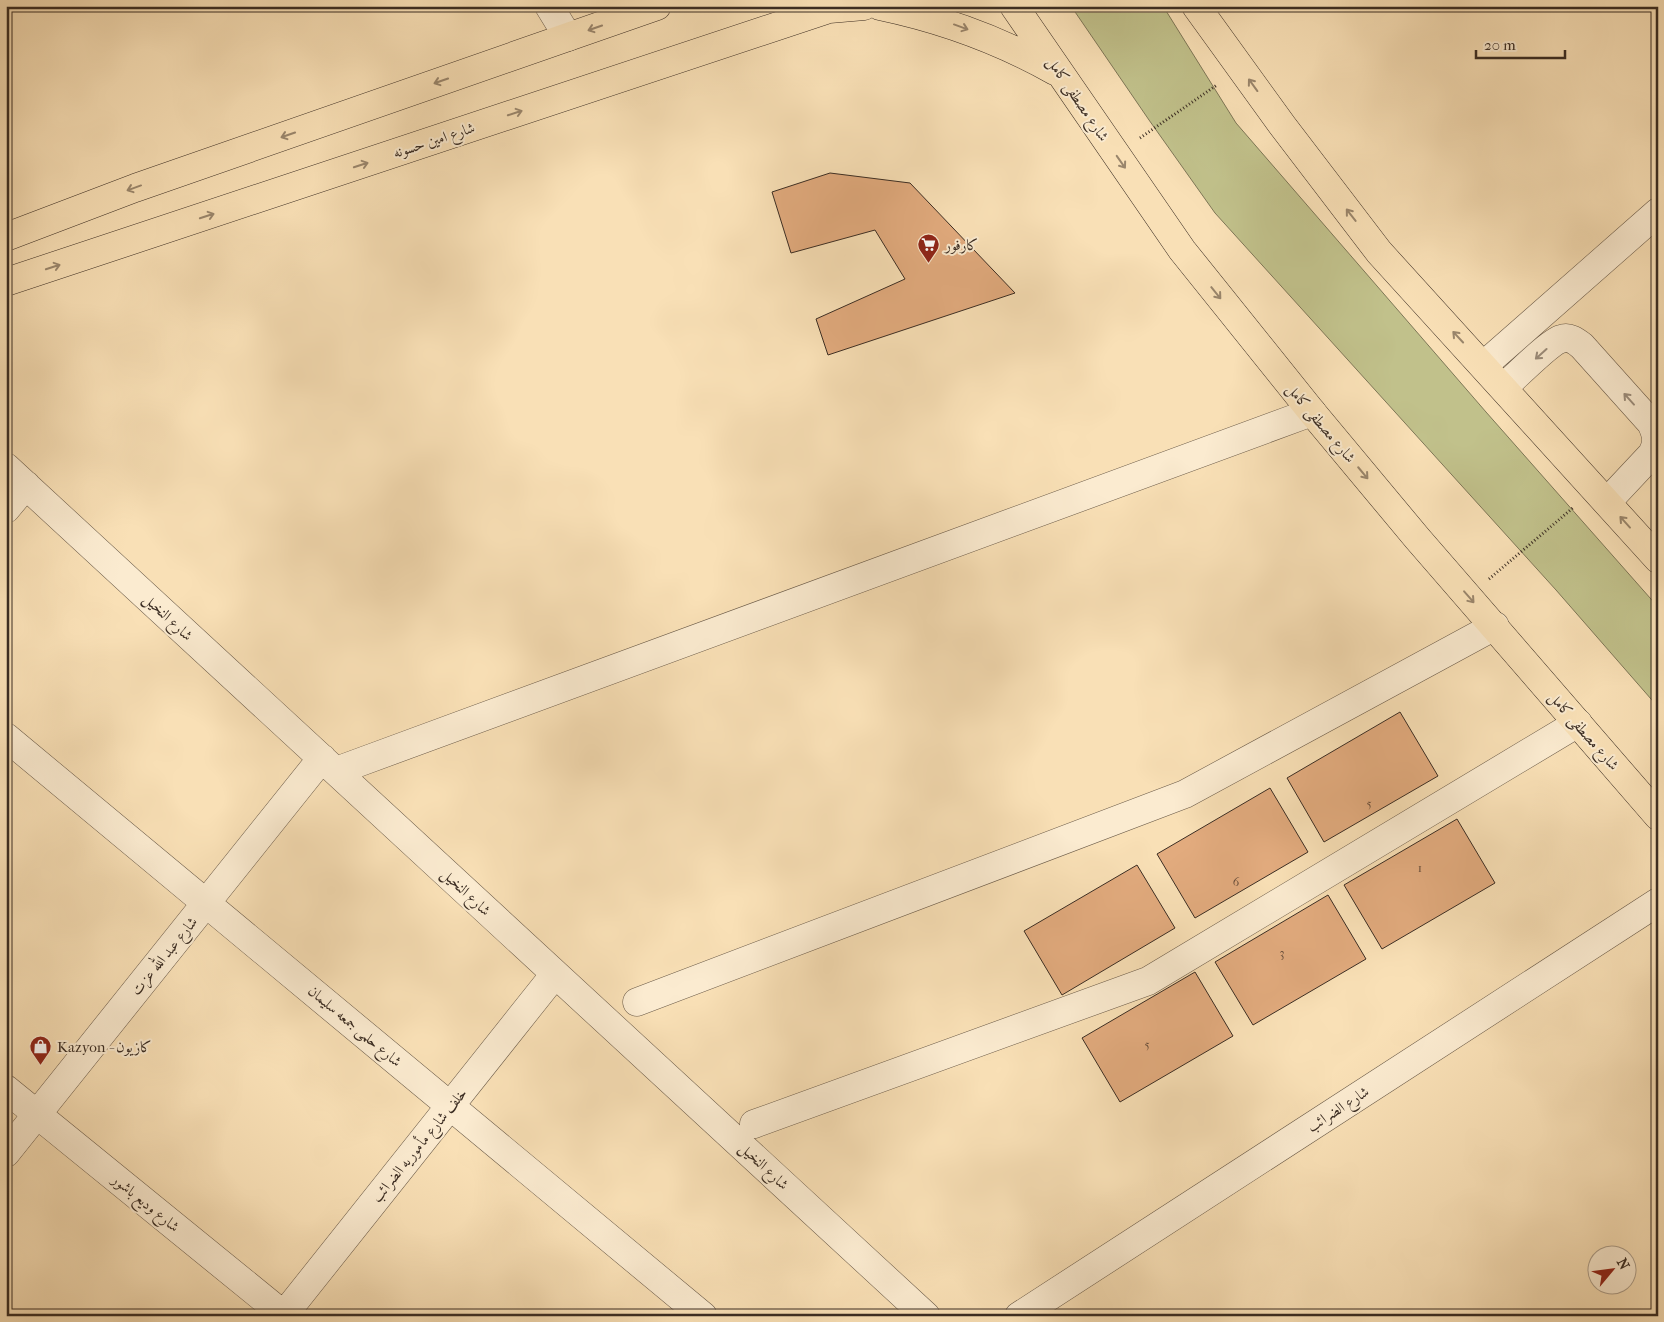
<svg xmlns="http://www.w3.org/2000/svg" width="1664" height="1322" viewBox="0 0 1664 1322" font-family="'IM FELL French Canon',Amiri,serif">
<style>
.green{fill:#c1c18b;stroke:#7e7757}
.building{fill:#e2ab7e;stroke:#3b2d23}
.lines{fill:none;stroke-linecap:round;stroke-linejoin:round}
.minor-casing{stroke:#6a5a48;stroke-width:29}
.major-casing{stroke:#3b2d23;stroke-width:29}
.path{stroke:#3b2d23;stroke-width:3;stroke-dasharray:1 2.5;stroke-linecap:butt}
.minor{stroke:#fbebd0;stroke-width:28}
.major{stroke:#f9e0b6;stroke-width:28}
.oneway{stroke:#9a866c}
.oneway2{stroke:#9b8c7a}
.labels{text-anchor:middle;stroke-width:4;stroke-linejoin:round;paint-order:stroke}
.number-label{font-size:12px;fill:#654c3a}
.street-label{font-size:15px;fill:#3b2d23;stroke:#fbebd0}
.poi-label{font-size:15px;fill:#3b2d23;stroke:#fbebd0;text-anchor:start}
</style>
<rect width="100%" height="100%" fill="#f9e0b6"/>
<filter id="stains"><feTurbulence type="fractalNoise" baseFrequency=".004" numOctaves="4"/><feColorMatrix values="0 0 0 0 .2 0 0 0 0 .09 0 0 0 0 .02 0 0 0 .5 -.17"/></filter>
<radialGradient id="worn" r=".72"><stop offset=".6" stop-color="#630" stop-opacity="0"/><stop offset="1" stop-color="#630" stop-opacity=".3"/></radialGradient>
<!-- green -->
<path class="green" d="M 1071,6 L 1163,6 L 1236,123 L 1486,412 L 1658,607 L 1658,707 L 1556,590 L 1215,213 L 1149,120 Z"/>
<!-- building -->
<path class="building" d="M 830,173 L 910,183 L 1015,293 L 828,355 L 816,319 L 905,279 L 875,230 L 791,253 L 772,192 Z
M 1400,712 L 1438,776 L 1324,842 L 1287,778 Z
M 1270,788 L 1308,852 L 1195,918 L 1157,854 Z
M 1457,819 L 1495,883 L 1382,949 L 1344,885 Z
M 1137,865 L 1175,928 L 1062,995 L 1024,931 Z
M 1328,895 L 1366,959 L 1253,1025 L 1215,962 Z
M 1195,972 L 1233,1036 L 1120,1102 L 1082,1038 Z"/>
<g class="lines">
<defs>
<path id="minor" d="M 549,6 L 568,37
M 1484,365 L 1658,212
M 1504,387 C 1514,378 1550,342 1561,339 C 1569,336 1576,341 1582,346 L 1651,423 C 1657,435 1658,443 1652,454 L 1607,502
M 6,467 L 926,1316
M 6,509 L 26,485
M 6,737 L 703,1316
M 336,771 L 1312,412
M 637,1002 L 1185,794 L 1495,626
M 6,1089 L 285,1316
M 754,1124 L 1148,981 L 1578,723
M 6,1153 L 322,758
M 283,1316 L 555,974
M 1019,1316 L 1658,902"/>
<path id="major" d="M 880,6 C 942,19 1000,40 1055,71
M 1014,6 L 1182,250 L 1312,412 L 1417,538 L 1658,816
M 1196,6 L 1282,125 L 1379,252 L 1658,559
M 6,237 L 135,188 L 657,6
M 6,282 L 829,9 L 864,6"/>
</defs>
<!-- minor casing -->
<use href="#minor" class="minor-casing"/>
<!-- major casing -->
<use href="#major" class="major-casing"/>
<!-- path -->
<path class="path" d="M 1140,138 L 1217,85
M 1489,579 L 1574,507"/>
<!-- minor -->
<use href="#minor" class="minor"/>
<!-- major -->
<use href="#major" class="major"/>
</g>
<!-- one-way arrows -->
<defs><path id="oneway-shaft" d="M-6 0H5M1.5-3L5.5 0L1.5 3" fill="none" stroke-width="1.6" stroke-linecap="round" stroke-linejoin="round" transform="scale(1.25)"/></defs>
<g class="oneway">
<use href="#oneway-shaft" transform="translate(961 27) rotate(20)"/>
<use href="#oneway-shaft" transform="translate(595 28) rotate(161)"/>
<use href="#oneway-shaft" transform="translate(441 81) rotate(161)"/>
<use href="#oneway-shaft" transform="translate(1253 85) rotate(-126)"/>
<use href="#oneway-shaft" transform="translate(515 113) rotate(-18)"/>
<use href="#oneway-shaft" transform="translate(288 135) rotate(161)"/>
<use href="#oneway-shaft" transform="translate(1121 162) rotate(55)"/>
<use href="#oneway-shaft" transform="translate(361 165) rotate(-18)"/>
<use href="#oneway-shaft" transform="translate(134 188) rotate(160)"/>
<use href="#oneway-shaft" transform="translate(1351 215) rotate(-128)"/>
<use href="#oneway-shaft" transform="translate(207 216) rotate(-18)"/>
<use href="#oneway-shaft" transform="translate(53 267) rotate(-18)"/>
<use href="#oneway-shaft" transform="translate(1216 293) rotate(51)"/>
<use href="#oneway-shaft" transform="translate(1458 337) rotate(-133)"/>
<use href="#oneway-shaft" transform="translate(1363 473) rotate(50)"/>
<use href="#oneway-shaft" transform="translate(1625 522) rotate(-132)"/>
<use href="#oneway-shaft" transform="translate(1469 597) rotate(49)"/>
</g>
<g class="oneway2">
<use href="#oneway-shaft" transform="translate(1541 354) rotate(138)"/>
<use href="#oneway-shaft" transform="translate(1629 399) rotate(-132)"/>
</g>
<!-- icons -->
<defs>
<symbol id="supermarket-pin" viewBox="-11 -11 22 30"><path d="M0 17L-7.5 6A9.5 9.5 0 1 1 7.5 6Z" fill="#8f2418" stroke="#fbebd0"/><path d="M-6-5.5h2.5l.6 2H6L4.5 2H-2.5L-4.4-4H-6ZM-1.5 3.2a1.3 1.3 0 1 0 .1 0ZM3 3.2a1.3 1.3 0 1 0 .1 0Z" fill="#fff"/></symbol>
<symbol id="shop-pin" viewBox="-11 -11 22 30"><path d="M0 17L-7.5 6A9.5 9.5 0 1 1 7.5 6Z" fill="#8f2418" stroke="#fbebd0"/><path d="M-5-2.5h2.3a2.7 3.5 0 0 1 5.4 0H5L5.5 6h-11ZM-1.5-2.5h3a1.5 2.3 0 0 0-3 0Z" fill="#fff"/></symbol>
</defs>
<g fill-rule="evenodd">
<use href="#supermarket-pin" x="916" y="232" width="25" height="34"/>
<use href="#shop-pin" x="28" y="1034" width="25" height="34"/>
</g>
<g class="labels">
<!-- number labels -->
<g class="number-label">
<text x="1369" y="808">5</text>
<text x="1420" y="872">1</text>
<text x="1236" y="886">6</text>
<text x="1282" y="957">3</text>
<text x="1147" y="1049">5</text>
</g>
<!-- street labels -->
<g class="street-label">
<text transform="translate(1078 99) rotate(56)" y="5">شارع مصطفى كامل</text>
<text transform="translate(434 140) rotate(-18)" y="5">شارع امين حسونه</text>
<text transform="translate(1321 423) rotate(50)" y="5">شارع مصطفى كامل</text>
<text transform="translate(168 617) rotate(43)" y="5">شارع النخيل</text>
<text transform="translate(1584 731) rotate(49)" y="5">شارع مصطفى كامل</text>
<text transform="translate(466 892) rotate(43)" y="5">شارع النخيل</text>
<text transform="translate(164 956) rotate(-51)" y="5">شارع عبد الله عزت</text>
<text transform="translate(355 1026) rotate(40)" y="5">شارع حلمى جمعه سليمان</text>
<text transform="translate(1338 1109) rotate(-33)" y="5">شارع الضرائب</text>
<text transform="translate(419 1145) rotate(-51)" y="5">خلف شارع مأموريه الضرائب</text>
<text transform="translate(764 1166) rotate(43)" y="5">شارع النخيل</text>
<text transform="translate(146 1203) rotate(39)" y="5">شارع وديع باشور</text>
</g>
<!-- poi labels -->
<g class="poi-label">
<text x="945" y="250">كارفور</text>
<text x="57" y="1052">Kazyon - كازيون</text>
</g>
</g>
<!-- margin -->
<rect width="1664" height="1322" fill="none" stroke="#f9e0b6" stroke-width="25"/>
<rect x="8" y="8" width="1649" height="1307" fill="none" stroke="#3b2d23" stroke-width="2.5"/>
<rect x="12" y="12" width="1639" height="1297" fill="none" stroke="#3b2d23"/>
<!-- north arrow -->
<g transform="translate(1612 1270) rotate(61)"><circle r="24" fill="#fbebd0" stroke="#ae9f8b"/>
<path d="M0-4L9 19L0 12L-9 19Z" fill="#8f2418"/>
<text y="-8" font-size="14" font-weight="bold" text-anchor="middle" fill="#3b2d23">N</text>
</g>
<!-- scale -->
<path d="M1476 50v8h89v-8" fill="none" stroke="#3b2d23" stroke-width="2.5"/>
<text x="1484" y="50" font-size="15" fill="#3b2d23" stroke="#fbebd0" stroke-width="4" paint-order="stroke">20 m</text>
<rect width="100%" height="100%" filter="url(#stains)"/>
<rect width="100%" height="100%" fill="url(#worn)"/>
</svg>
